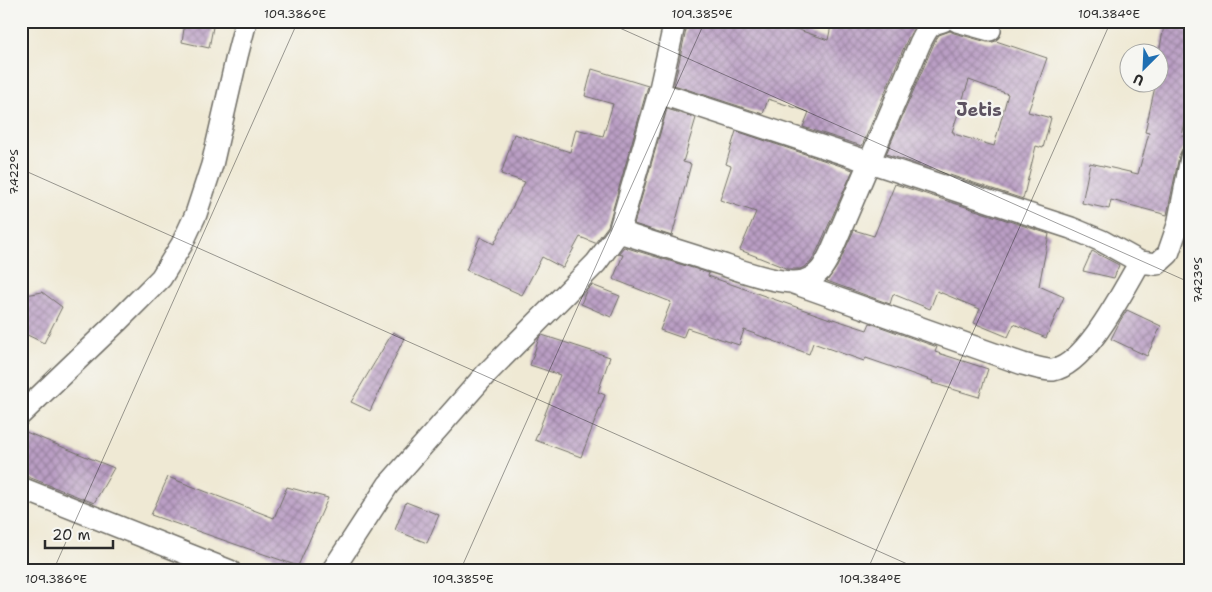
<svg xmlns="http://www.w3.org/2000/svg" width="1212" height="592" viewBox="0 0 1212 592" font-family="'Shantell Sans',sans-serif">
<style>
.building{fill:url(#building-cross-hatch);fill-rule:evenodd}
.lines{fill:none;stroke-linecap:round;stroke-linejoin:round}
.minor-casing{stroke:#706e66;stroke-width:24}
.minor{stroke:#fff;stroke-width:21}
.ticks{fill:none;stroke:#2b2b2b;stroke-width:1;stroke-opacity:0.45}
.labels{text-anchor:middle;stroke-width:4.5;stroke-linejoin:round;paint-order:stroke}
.quarter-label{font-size:18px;font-weight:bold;fill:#5d5361;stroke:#f6f6f2}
.neatline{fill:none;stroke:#2b2b2b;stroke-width:2}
.ticks-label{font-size:12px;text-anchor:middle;fill:#2b2b2b}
</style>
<defs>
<pattern id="building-cross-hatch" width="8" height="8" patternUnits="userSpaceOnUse" patternTransform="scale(1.25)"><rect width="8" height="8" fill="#ba9ec4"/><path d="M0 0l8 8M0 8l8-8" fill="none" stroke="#97819f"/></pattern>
</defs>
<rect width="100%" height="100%" fill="#f6f6f2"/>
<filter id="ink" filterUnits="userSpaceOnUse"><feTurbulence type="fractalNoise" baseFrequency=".02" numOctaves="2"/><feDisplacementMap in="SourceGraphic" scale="10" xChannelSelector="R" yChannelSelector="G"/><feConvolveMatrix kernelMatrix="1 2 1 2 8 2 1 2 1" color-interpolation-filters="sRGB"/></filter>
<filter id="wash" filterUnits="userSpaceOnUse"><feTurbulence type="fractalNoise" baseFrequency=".0096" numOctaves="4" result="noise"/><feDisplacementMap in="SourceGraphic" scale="20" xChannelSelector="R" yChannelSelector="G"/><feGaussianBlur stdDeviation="1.12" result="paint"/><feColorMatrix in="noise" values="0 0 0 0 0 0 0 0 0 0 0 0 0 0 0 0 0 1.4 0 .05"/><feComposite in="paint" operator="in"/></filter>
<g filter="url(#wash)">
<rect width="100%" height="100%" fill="#efe9d4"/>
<g id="blocks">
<!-- building -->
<path class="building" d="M 688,21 L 773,21 L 828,40 L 832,21 L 918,21 L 908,38 L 862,146 L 803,127 L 809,112 L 768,99 L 763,114 L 674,85 Z
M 1165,21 L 1191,21 L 1191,95 L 1182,136 L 1191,137 L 1191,146 L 1186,146 L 1182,149 L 1179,156 L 1167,215 L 1111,200 L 1109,209 L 1082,203 L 1090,163 L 1138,174 L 1149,133 L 1145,132 L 1156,82 L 1160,82 L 1160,64 L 1162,52 L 1159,52 Z
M 185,22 L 213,27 L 209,48 L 182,42 Z
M 950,31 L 954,33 L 987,42 L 993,42 L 996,41 L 1047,58 L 1028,112 L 1051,118 L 1043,148 L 1036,146 L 1023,199 L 886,154 L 935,41 L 939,35 ZM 969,80 L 1008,94 L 994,146 L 954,134 L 954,132 L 952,132 Z
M 592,69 L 648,86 L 608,226 L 595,243 L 580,237 L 563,268 L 542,257 L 522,295 L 466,270 L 480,237 L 494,244 L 525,182 L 501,174 L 514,134 L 570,152 L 576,129 L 603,136 L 613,104 L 585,96 Z
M 667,109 L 696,118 L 683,162 L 691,164 L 672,236 L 634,224 Z
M 736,131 L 853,170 L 817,251 L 811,262 L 804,267 L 800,269 L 788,269 L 740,250 L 756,212 L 720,200 L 731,166 L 726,164 Z
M 895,184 L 1049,234 L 1039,286 L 1064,297 L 1046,338 L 1014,324 L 1008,337 L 974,323 L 980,309 L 937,291 L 930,309 L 893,294 L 890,304 L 827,281 L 837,267 L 854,230 L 874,236 Z
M 624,247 L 709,273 L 708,276 L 833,320 L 833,319 L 867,330 L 870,323 L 937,347 L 935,352 L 988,369 L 979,397 L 932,383 L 933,381 L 866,358 L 864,361 L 813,343 L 809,354 L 744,330 L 739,345 L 687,328 L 683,338 L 660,330 L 671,302 L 613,279 L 623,255 L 618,254 Z
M 1092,251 L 1119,265 L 1114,278 L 1083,271 Z
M 592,285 L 620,296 L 611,317 L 581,304 L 586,291 Z
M 42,292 L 62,307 L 44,343 L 21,332 L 21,296 Z
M 1127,310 L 1161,326 L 1147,356 L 1111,339 L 1120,321 Z
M 393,332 L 404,338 L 370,411 L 351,402 Z
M 542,335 L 610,357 L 598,392 L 605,395 L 581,457 L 535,440 L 560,375 L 530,365 L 539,338 Z
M 21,430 L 114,468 L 94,503 L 26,476 L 21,476 Z
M 168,477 L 274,518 L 287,487 L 328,498 L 298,566 L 151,515 Z
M 406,502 L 439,515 L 427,543 L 395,530 Z"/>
</g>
</g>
<g filter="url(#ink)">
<use href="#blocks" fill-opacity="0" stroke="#706e66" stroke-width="1"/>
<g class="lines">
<defs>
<path id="minor" d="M 957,21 L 990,30
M 659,93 L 1071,228 L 1102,241 L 1140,262 L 1157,264 L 1168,254 L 1178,225 L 1191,158
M 619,232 C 651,242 682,252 714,262 C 737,269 780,286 803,281 C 820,276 824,266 831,252 L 920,43 C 926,31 929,23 943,21
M 791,282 L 1023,364 C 1031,366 1046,371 1053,370 C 1086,365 1124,289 1140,262
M 21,414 L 118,321 L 161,278 L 182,244 L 196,214 L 212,165 L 237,56 L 246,21
M 21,488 L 230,571
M 332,571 L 388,485 L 485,375 L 596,263 L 619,232 L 659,93 L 675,21"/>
</defs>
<!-- minor casing -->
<use href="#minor" class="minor-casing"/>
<!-- minor -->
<use href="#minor" class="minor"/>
</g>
</g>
<!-- ticks -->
<path class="ticks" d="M 604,21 L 1191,283M 21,169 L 923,571M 53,571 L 298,21M 460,571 L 705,21M 867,571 L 1111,21"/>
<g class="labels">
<!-- quarter labels -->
<g class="quarter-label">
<text x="979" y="116">Jetis</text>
</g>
</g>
<!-- margin -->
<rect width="1212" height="592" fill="none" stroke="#f6f6f2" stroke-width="55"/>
<!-- north arrow -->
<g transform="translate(1144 68) rotate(204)"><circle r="24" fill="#f6f6f2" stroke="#a5a5a2"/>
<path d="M0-4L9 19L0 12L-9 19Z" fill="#1f6fb2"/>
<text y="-8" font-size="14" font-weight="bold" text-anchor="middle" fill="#2b2b2b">U</text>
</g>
<!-- scale -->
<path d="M45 540v8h68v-8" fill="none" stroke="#2b2b2b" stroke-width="2.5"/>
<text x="52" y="540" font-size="15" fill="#2b2b2b" stroke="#f6f6f2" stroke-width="4" paint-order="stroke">20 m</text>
<rect x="28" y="28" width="1156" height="536" class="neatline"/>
<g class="ticks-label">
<text x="295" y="18">109.386°E</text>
<text x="702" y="18">109.385°E</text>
<text x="1109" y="18">109.384°E</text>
<text transform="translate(14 172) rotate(-90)" y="4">7.422°S</text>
<text transform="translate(1198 280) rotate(-90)" y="4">7.423°S</text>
<text x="56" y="583">109.386°E</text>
<text x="463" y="583">109.385°E</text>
<text x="870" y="583">109.384°E</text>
</g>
</svg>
